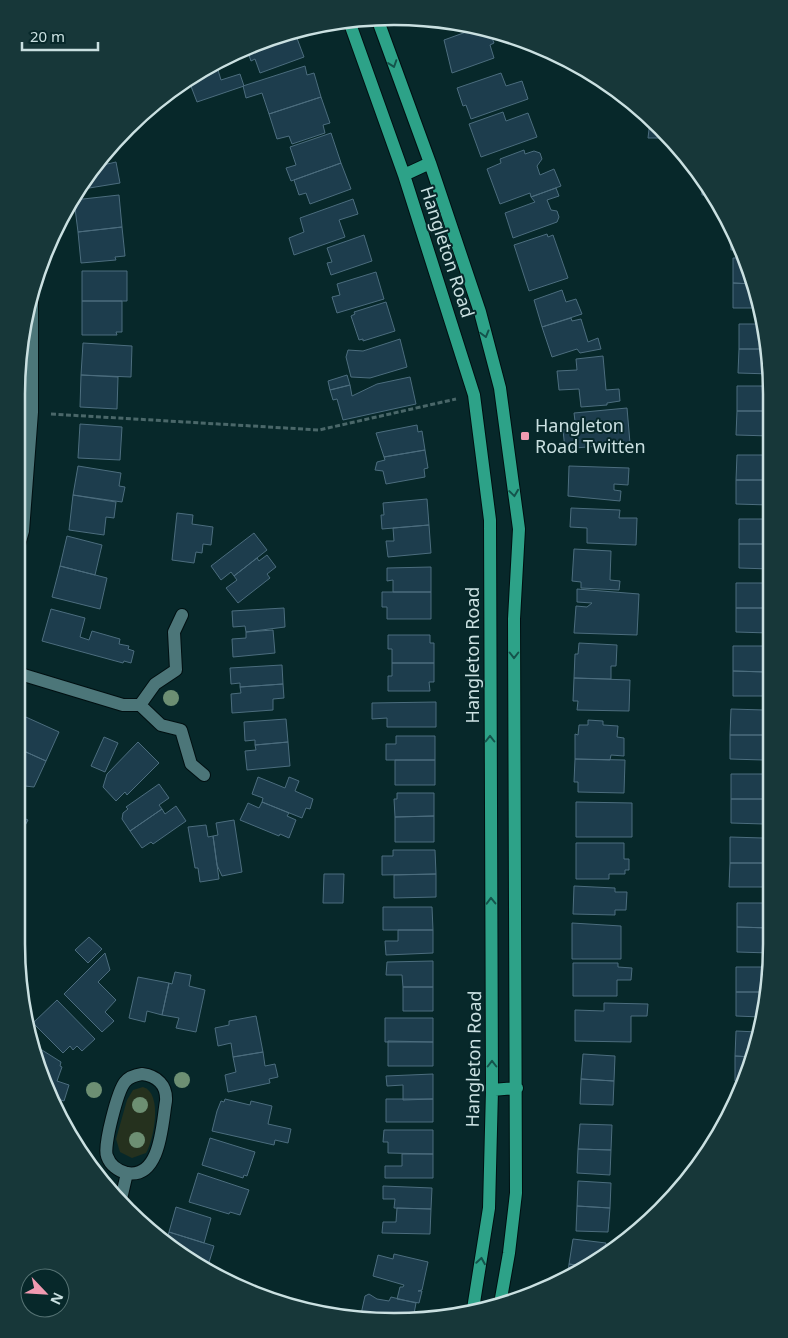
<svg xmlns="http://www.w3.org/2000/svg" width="788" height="1338" viewBox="0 0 788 1338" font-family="'Noto Sans',sans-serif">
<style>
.green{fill:#25311e}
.building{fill:#1d3d4d;stroke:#4c6d7e}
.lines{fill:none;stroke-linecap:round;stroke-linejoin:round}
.street-casing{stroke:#000f11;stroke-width:14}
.primary-casing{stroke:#000f11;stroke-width:14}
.path{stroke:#4a6769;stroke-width:3;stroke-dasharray:5 2.5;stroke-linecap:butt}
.street{stroke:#4c7679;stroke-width:12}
.primary{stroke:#2da288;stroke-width:12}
.tree{fill:#6d8f73}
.oneway{stroke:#14534b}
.poi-dot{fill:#f19ab1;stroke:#07282a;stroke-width:2}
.labels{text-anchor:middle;stroke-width:4;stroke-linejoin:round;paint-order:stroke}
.street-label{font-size:18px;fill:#cae0e1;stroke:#07282a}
.poi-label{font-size:18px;fill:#cae0e1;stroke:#07282a;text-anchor:start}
.rim{fill:none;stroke:#cae0e1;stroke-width:2.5}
</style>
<rect width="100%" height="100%" fill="#07282a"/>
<!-- green -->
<path class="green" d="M 143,1087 C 163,1093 154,1139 146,1153 L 132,1158 L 120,1152 L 116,1139 L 127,1100 L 133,1090 Z"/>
<!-- building -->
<path class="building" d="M 438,21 L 458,23 L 441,28 Z
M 480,27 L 489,30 L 494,43 L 490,45 L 494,58 L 452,73 L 444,40 Z
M 294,31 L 247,50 L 246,47 L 250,45 Z
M 295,33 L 304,57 L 260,73 L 255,59 L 251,61 L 247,50 Z
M 305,66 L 307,75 L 314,73 L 321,97 L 269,114 L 262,93 L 246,98 L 243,86 Z
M 218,70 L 221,80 L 240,74 L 244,86 L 197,102 L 189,81 Z
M 501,73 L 506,86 L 522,81 L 528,99 L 471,119 L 466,105 L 463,106 L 457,88 Z
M 321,97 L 330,123 L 323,125 L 325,133 L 292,144 L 289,136 L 277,139 L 269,114 Z
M 503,112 L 506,121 L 528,113 L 537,137 L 481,157 L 469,124 Z
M 650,121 L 651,121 L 670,138 L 648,138 Z
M 331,133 L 341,163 L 291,181 L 286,168 L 296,165 L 290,147 Z
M 524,150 L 525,154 L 534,151 L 540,153 L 542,159 L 537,166 L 540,175 L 554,169 L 561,186 L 531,197 L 530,193 L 500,204 L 487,169 L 501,163 L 500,159 Z
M 101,158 L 103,165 L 116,162 L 120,183 L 77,190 Z
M 341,163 L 351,189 L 310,204 L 306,193 L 299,195 L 294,180 Z
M 701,177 L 714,195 L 702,195 Z
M 556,188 L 559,196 L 547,200 L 551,210 L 557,211 L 559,217 L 557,222 L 513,238 L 505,213 L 535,202 L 531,197 Z
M 119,195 L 122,227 L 78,232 L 74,200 Z
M 353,199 L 358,214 L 339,220 L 345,237 L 294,255 L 289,238 L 304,232 L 300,218 Z
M 724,212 L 730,226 L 724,226 Z
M 122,227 L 125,256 L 115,257 L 116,260 L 81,263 L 78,232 Z
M 730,227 L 740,249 L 731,250 Z
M 547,234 L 548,237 L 553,235 L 568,278 L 529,291 L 514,245 Z
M 364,235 L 372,261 L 331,275 L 327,263 L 332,262 L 327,248 Z
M 733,258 L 743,258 L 754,284 L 733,283 Z
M 82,271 L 127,271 L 127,301 L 82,301 Z
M 376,272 L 384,299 L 337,313 L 332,297 L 340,295 L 337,284 Z
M 733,283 L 754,284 L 761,308 L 733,308 Z
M 562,290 L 566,302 L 576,299 L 582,314 L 542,327 L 534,300 Z
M 82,301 L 122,301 L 122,332 L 116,332 L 117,335 L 82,335 Z
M 386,302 L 395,331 L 363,341 L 363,339 L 359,340 L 351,316 L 355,314 L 354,312 Z
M 571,318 L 572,321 L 581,319 L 588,342 L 598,338 L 601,349 L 580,353 L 577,349 L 552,357 L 542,327 Z
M 739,324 L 763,324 L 768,349 L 739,349 Z
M 400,339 L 407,367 L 370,378 L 351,377 L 346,357 L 348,350 L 363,351 Z
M 83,343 L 132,346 L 131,377 L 81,375 Z
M 739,349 L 768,349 L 771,374 L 738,373 Z
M 603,356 L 606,390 L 619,389 L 620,401 L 607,403 L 607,405 L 581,407 L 579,389 L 559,390 L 557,371 L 577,370 L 576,359 Z
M 81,375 L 118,377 L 117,409 L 80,407 Z
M 347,375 L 350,385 L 330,390 L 328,381 Z
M 410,377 L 416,404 L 343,420 L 337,399 L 333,400 L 330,390 L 350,385 L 352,396 L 377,384 Z
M 737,386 L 770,386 L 770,411 L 737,411 Z
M 627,408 L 630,443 L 565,449 L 563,430 L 576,429 L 574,413 Z
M 737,411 L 770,411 L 770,436 L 736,435 Z
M 80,424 L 122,427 L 120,460 L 78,458 Z
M 417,425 L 418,432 L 422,431 L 425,450 L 384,457 L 376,433 Z
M 425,450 L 428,468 L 424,469 L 425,477 L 386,484 L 383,471 L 375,470 L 377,462 L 385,460 L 384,457 Z
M 737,455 L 770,455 L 770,480 L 736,480 Z
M 78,466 L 121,473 L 119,486 L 125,487 L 122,502 L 73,495 Z
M 569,466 L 629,468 L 628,485 L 614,484 L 614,490 L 621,491 L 620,501 L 568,496 Z
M 736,480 L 770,480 L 769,505 L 736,504 Z
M 73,495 L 116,502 L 114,518 L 106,517 L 104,535 L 69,530 Z
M 427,499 L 429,525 L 382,529 L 381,515 L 384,515 L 383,503 Z
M 571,508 L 620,510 L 619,518 L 637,518 L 636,545 L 587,543 L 587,528 L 570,527 Z
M 177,513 L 193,515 L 192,524 L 213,527 L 211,545 L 203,544 L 202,553 L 196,552 L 194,563 L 172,560 Z
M 739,519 L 771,519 L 771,544 L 739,544 Z
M 429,525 L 431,553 L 388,557 L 386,541 L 394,541 L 393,528 Z
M 254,533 L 267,550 L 234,576 L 231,572 L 221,580 L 211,566 Z
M 67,536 L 102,545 L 95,575 L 60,566 Z
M 739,544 L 771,544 L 771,569 L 739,568 Z
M 574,549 L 611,551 L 610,580 L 620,581 L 619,590 L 581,588 L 581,582 L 572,581 Z
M 267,555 L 276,567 L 267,574 L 270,578 L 238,603 L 226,588 L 237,580 L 234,576 L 257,558 L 259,561 Z
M 60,566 L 107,578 L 100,609 L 52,597 Z
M 431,567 L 431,592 L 393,592 L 393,580 L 387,581 L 387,568 Z
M 736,583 L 770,583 L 769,608 L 736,608 Z
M 577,589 L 639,594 L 637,635 L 574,633 L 576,606 L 587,607 L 592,603 L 577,602 Z
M 382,592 L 431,592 L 431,619 L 387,619 L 387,607 L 382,607 Z
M 284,608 L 285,627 L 246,632 L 245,626 L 233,627 L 232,611 Z
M 736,608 L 769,608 L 769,633 L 736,632 Z
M 51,609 L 85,618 L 80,637 L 89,640 L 92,631 L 120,639 L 119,644 L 129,646 L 128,649 L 134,651 L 131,663 L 124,661 L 123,663 L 42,641 Z
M 273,630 L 275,653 L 233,657 L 232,639 L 246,638 L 246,632 Z
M 388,635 L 430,635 L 430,643 L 434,643 L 434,663 L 392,663 L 392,649 L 388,649 Z
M 579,643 L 617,645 L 616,666 L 611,666 L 611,679 L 574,678 L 575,654 L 578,654 Z
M 733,646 L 766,646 L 766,672 L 733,671 Z
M 392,663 L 434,663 L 434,682 L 429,682 L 430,691 L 388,691 L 388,676 L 392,676 Z
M 282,665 L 283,684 L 240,687 L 240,683 L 231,684 L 230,668 Z
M 733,671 L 766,672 L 766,696 L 733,696 Z
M 574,678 L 630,680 L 629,711 L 577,710 L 578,701 L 573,701 Z
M 283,684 L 284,698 L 273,699 L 273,710 L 232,713 L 231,694 L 241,693 L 240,687 Z
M 436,702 L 436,727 L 387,727 L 387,718 L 372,719 L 372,703 Z
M 731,709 L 764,710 L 763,735 L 730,735 Z
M 17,713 L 59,732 L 46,761 L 17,748 Z
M 286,719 L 288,742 L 255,745 L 255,740 L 245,741 L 244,722 Z
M 588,720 L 603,721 L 603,725 L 618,726 L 617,737 L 624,738 L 624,756 L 611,755 L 610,760 L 575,759 L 575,734 L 578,735 L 579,725 L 588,725 Z
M 730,735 L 763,735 L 763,760 L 730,759 Z
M 396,736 L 435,736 L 435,760 L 386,760 L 386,744 L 396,744 Z
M 104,737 L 118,743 L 105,772 L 91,766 Z
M 138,742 L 159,763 L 127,795 L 125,792 L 116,801 L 103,787 L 107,774 Z
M 288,742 L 290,766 L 247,770 L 245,751 L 256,750 L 255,745 Z
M 17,748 L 46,761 L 34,787 L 16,785 Z
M 575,759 L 625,760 L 624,793 L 578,792 L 578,782 L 574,782 Z
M 395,760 L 435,760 L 435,785 L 395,785 Z
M 731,774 L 764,774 L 764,799 L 731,799 Z
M 258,777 L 285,788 L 289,777 L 299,781 L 295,791 L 313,799 L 310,809 L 306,808 L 302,818 L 262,802 L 263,798 L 252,794 Z
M 159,784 L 169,798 L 159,805 L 162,809 L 130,831 L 122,819 L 123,813 L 128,809 L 126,807 Z
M 397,793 L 434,793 L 434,816 L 395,817 L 394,799 L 397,799 Z
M 16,794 L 22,803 L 17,815 L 28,820 L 21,833 L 16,831 Z
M 731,799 L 764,799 L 764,824 L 731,823 Z
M 262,802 L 289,813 L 287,816 L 296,820 L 289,838 L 280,834 L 279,836 L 240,820 L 248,803 L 259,808 Z
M 576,802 L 632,803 L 632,837 L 576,837 Z
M 176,806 L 186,821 L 153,844 L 151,842 L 142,848 L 130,831 L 162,809 L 165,814 Z
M 434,816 L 434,842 L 395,842 L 395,817 Z
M 234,820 L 242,872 L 222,876 L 217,865 L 213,836 L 218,835 L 216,823 Z
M 206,825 L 208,837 L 213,836 L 219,879 L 200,882 L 198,868 L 195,868 L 188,827 Z
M 730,837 L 763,838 L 763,863 L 730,863 Z
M 576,843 L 624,843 L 624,859 L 629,859 L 629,870 L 625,870 L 625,874 L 609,874 L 609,879 L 576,879 Z
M 393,850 L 435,850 L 436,874 L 382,875 L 382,856 L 393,856 Z
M 730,863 L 763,863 L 763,887 L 729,887 Z
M 324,874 L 344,874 L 343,903 L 323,903 Z
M 436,874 L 436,897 L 394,898 L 394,875 Z
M 574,886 L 615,888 L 615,892 L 627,892 L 626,910 L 615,910 L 615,915 L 573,914 Z
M 737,903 L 770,903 L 770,928 L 737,927 Z
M 383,907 L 432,907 L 433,930 L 383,930 Z
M 572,923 L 621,926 L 621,959 L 572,959 Z
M 737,927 L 770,928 L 770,953 L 737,952 Z
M 398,930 L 433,930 L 433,953 L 386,955 L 385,941 L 398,941 Z
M 89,937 L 102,949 L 88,963 L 75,950 Z
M 105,953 L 110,970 L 98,982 L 116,1000 L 105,1012 L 114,1021 L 102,1032 L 64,994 Z
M 433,961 L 433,987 L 403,987 L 402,975 L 386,975 L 387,962 Z
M 573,963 L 618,963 L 618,967 L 632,968 L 631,980 L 617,980 L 617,996 L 573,996 Z
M 736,967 L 770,967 L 766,992 L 736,992 Z
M 175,972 L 191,975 L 189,986 L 205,990 L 196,1032 L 176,1028 L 179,1018 L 162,1015 L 169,983 L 172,984 Z
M 138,977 L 169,983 L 162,1015 L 147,1011 L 145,1022 L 129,1018 Z
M 403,987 L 433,987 L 433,1011 L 403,1011 Z
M 736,992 L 766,992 L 761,1017 L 736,1016 Z
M 57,1000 L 95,1039 L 82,1051 L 77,1046 L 73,1050 L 70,1046 L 63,1053 L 33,1023 Z
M 604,1003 L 648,1004 L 647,1016 L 631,1016 L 631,1042 L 575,1041 L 575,1010 L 604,1011 Z
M 256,1016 L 263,1052 L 233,1057 L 231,1043 L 218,1046 L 215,1028 L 229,1025 L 229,1021 Z
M 385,1018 L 433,1018 L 433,1042 L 385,1042 Z
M 736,1031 L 758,1032 L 753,1057 L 735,1056 Z
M 388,1041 L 433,1042 L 433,1066 L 388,1066 Z
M 34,1045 L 61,1062 L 60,1066 L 62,1067 L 57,1081 L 69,1085 L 64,1101 L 54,1098 L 36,1065 Z
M 263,1052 L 265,1066 L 275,1064 L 278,1077 L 269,1079 L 270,1083 L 228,1092 L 225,1075 L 236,1072 L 233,1057 Z
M 583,1054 L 615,1056 L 614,1081 L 581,1079 Z
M 735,1056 L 753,1057 L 744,1081 L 735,1081 Z
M 433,1074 L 433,1099 L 403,1100 L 403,1085 L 387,1086 L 386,1076 Z
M 581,1079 L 614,1081 L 613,1105 L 580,1104 Z
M 225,1099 L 250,1105 L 251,1101 L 272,1106 L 268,1124 L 291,1129 L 288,1143 L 275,1140 L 274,1145 L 212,1131 L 217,1111 L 221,1101 L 224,1102 Z
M 386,1099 L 433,1099 L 433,1122 L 386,1122 Z
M 580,1124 L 612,1125 L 611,1150 L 578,1149 Z
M 384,1130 L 433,1130 L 433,1154 L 388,1153 L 388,1142 L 383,1142 Z
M 210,1138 L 255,1152 L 247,1176 L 244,1175 L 243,1178 L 202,1165 Z
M 578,1149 L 611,1150 L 610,1175 L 577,1173 Z
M 402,1154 L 433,1154 L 433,1178 L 385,1178 L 385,1166 L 402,1166 Z
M 198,1173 L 249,1190 L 240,1215 L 230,1212 L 229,1214 L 189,1202 Z
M 578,1181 L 611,1183 L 610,1208 L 577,1206 Z
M 383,1186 L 432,1188 L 431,1209 L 394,1208 L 395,1199 L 383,1199 Z
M 577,1206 L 610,1208 L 608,1232 L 576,1231 Z
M 176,1207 L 211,1218 L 204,1243 L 169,1232 Z
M 397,1208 L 431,1209 L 430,1234 L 382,1233 L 383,1222 L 396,1222 Z
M 169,1232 L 214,1246 L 207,1269 L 184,1258 L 166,1241 Z
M 573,1239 L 606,1243 L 604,1254 L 583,1266 L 569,1264 Z
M 394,1254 L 428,1262 L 422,1290 L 418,1291 L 422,1291 L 419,1303 L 397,1299 L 400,1287 L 403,1287 L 404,1285 L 373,1276 L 378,1255 L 393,1259 Z
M 569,1264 L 583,1266 L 568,1274 Z
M 369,1294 L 377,1299 L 389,1301 L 391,1297 L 416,1303 L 413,1319 L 394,1322 L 366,1317 L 366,1315 L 361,1314 L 365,1296 Z"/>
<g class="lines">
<defs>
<path id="street" d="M 17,551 L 23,531 L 32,412 L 32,293
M 182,615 L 174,632 L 176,670 L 155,684 L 140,705 L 161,725 L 181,730 L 191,764 L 204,775
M 17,673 L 123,705 L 140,705
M 142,1074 C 157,1076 167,1085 166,1101 C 162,1123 161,1179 127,1173 C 118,1171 110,1165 107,1156 C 103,1146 118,1090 125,1082 C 129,1077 135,1075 142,1074 Z
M 121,1199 L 127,1173"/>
<path id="primary" d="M 377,18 L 430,163 L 480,312 L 500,388 L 519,529 L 514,619 L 516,1193 L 509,1253 L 500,1304
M 349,21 L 404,175 L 474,395 L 490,520 L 492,1090 L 489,1208 L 473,1309
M 404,175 L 430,163
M 492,1090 L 517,1088"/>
</defs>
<!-- street casing -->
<use href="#street" class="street-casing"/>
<!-- primary casing -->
<use href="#primary" class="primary-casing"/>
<!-- path -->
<path class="path" d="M 51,414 L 319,430 L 456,399"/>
<!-- street -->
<use href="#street" class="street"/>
<!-- primary -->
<use href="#primary" class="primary"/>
</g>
<!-- trees -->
<g class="tree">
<circle cx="171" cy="698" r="8"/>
<circle cx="182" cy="1080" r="8"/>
<circle cx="94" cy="1090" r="8"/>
<circle cx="140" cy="1105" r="8"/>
<circle cx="137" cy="1140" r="8"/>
</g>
<!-- one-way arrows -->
<defs><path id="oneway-chevron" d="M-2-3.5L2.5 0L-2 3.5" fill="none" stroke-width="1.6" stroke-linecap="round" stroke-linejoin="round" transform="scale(1.25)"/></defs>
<g class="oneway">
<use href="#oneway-chevron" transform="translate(393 64) rotate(71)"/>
<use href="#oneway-chevron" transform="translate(485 334) rotate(75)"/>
<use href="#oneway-chevron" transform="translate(514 493) rotate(82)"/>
<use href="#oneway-chevron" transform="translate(514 655) rotate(90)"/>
<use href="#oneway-chevron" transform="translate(490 739) rotate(-90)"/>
<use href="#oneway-chevron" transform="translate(491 901) rotate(-91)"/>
<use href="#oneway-chevron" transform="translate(492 1064) rotate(-90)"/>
<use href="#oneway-chevron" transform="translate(481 1261) rotate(-81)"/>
</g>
<!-- markers -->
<rect class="poi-dot" x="520" y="431" width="10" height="10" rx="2.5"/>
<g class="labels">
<!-- street labels -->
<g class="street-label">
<text transform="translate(447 252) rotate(72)" y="6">Hangleton Road</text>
<text transform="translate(473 655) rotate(-90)" y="6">Hangleton Road</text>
<text transform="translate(474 1059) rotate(-89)" y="6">Hangleton Road</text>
</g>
<!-- poi labels -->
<g class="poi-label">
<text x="535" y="432">Hangleton<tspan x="535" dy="21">Road Twitten</tspan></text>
</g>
</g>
<!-- crop -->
<path d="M0 0H788V1338H0ZM394 25H394A369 369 0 0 1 763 394V944A369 369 0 0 1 394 1313H394A369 369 0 0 1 25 944V394A369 369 0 0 1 394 25Z" fill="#173739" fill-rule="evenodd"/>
<path class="rim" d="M394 25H394A369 369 0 0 1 763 394V944A369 369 0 0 1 394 1313H394A369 369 0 0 1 25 944V394A369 369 0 0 1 394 25Z"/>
<!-- north arrow -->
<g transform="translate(45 1293) rotate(115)"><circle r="24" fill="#07282a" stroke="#557273"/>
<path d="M0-4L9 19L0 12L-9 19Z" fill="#f19ab1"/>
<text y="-8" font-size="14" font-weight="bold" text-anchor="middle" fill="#cae0e1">N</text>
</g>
<!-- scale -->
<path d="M22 42v8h76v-8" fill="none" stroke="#cae0e1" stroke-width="2.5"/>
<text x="30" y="42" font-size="15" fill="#cae0e1" stroke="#07282a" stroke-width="4" paint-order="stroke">20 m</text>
</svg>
